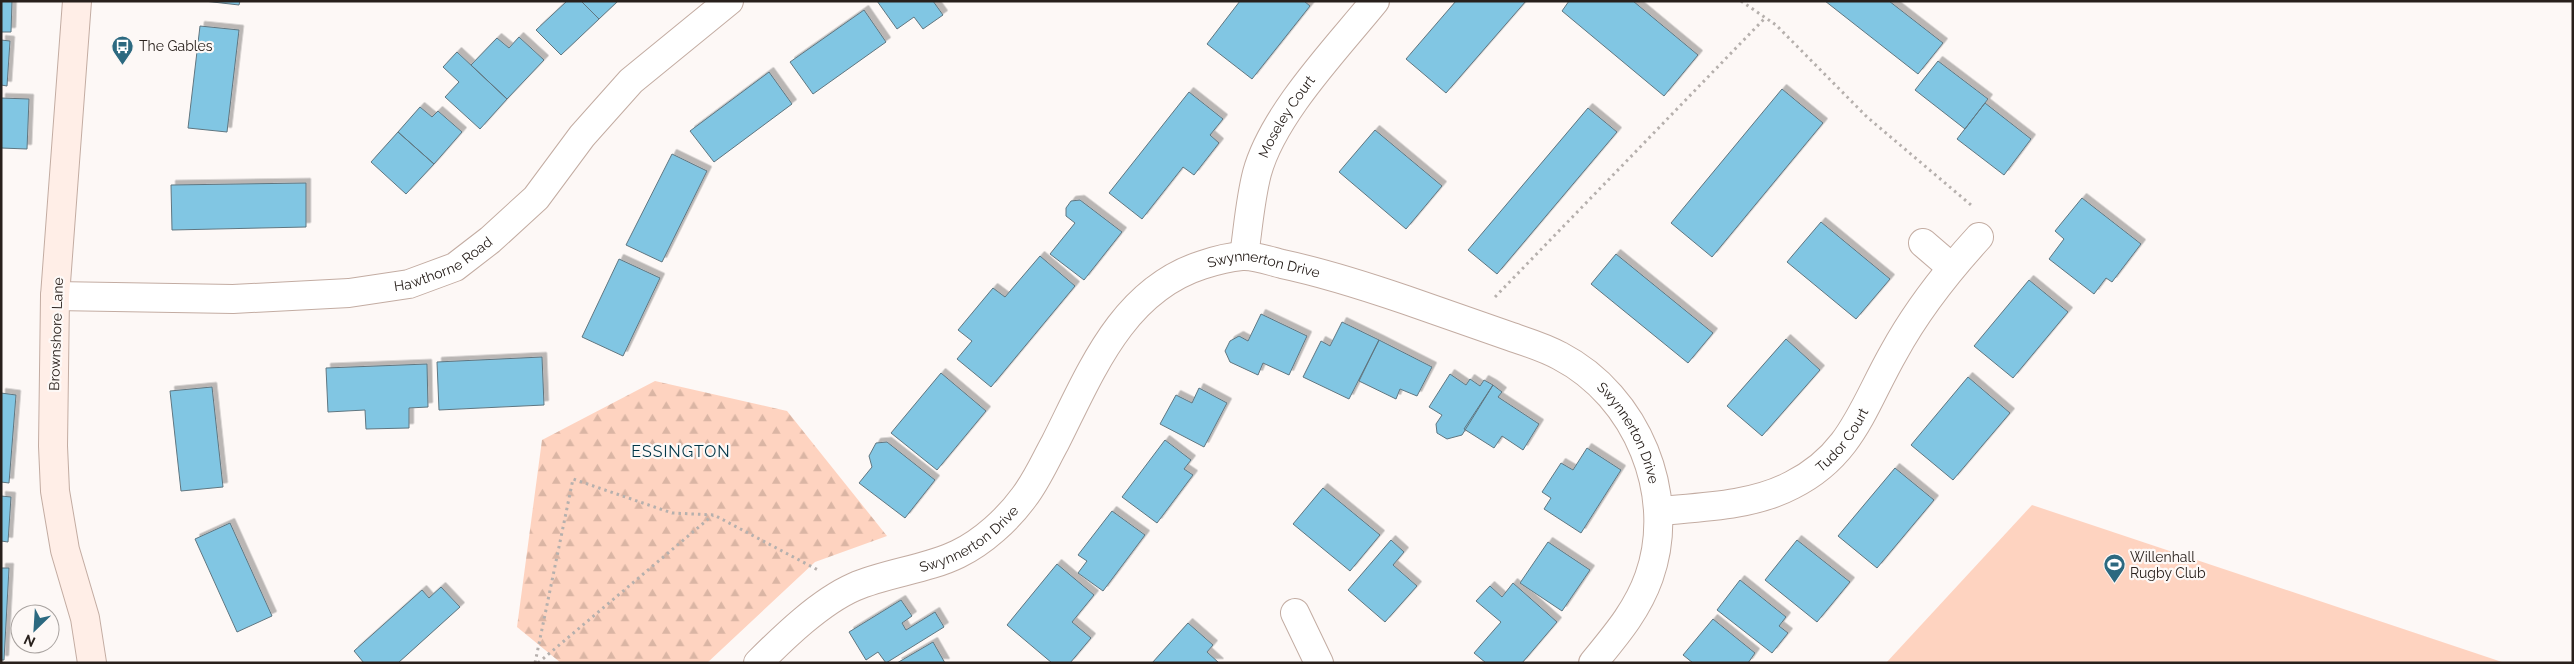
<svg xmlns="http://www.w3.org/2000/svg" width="2574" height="664" viewBox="0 0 2574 664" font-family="Raleway,sans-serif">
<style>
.grass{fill:#fed3c0}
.forest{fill:url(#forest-firs)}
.building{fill:#81c6e3;stroke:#607680;filter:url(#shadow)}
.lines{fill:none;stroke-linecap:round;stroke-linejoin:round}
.street-casing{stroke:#c3aca2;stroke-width:30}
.secondary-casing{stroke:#c3aca2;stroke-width:30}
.path{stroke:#b6b0ad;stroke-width:3;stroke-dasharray:2.5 4;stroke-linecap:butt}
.street{stroke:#fff;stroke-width:28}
.secondary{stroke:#ffeee7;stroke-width:28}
.labels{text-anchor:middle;stroke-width:4.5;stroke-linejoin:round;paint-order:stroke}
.poi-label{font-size:14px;fill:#28201c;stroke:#fdf8f6;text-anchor:start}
.street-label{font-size:14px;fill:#28201c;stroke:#fdf8f6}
.quarter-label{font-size:16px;letter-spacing:1px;fill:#003647;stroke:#fdf8f6}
</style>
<defs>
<pattern id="forest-firs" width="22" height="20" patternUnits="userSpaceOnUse" patternTransform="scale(1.25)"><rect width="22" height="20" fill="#fed3c0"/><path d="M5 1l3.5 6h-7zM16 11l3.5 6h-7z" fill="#dab5a4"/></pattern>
<filter id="shadow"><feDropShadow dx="4.5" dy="-4.5" stdDeviation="0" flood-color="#0004"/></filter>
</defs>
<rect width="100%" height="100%" fill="#fdf8f6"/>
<!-- grass -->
<path class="grass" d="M 2032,505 L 2505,663 L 1886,663 Z"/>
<!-- forest -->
<path class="forest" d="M 655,381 L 787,411 L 887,536 L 815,562 L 707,663 L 561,663 L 517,627 L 542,440 Z"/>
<!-- building -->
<path class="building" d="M 1,1 L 12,1 L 11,32 L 1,32 Z
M 204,1 L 240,1 L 239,5 Z
M 567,1 L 581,1 L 599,19 L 561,55 L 536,30 Z
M 581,1 L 618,1 L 599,19 Z
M 877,1 L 933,1 L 943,15 L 923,29 L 914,17 L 897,29 Z
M 1240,1 L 1304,1 L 1310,6 L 1252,79 L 1207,44 Z
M 1456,1 L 1526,1 L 1446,93 L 1406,59 Z
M 1569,1 L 1633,1 L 1698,55 L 1664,96 L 1562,11 Z
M 1825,1 L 1889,1 L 1943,43 L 1918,74 Z
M 864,10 L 886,42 L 813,94 L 790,62 Z
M 200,26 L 239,30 L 227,132 L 188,128 Z
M 519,37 L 544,60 L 507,99 L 471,65 L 497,38 L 509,48 Z
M 1,40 L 10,41 L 7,86 L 1,85 Z
M 457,52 L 507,99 L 480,129 L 445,97 L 459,82 L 443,67 Z
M 1938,61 L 1988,99 L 1965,129 L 1915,90 Z
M 769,72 L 792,104 L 714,162 L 690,131 Z
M 1782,89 L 1823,123 L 1712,257 L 1671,223 Z
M 1189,92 L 1223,119 L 1210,135 L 1219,143 L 1194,175 L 1183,167 L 1142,219 L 1109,193 Z
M 1,98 L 29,99 L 27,149 L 1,148 Z
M 1985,103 L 2031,139 L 2004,175 L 1957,139 Z
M 420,107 L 432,117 L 438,111 L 462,132 L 434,164 L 398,132 Z
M 1588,108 L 1617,132 L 1497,274 L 1468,250 Z
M 1375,130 L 1442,186 L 1406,229 L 1339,172 Z
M 398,132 L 434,164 L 406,194 L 371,162 Z
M 672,154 L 707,171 L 662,262 L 626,245 Z
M 306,183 L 306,227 L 172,230 L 171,185 Z
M 2082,198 L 2141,244 L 2112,282 L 2106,278 L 2094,294 L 2049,259 L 2064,239 L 2055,231 Z
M 1080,200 L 1122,232 L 1084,280 L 1050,254 L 1075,223 L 1066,216 L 1066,208 L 1071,201 Z
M 1821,222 L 1890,279 L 1856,319 L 1787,262 Z
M 1616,254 L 1713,333 L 1688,363 L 1591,284 Z
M 1040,256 L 1075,286 L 991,387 L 957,359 L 972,341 L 958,330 L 993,288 L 1005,297 Z
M 619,259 L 660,278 L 623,356 L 582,337 Z
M 2029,280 L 2068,312 L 2013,378 L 1974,346 Z
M 1261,314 L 1307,336 L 1289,375 L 1263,363 L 1258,375 L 1230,362 L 1225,351 L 1230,341 L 1239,336 L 1248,341 Z
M 1342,322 L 1379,340 L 1349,399 L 1303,377 L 1321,341 L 1330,346 Z
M 1786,339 L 1820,370 L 1762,436 L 1727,406 Z
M 1379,340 L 1432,367 L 1417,396 L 1400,389 L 1396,399 L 1359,381 Z
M 542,357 L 544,405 L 439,410 L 437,362 Z
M 427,364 L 428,407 L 409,408 L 409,428 L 366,429 L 365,410 L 328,412 L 326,368 Z
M 941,373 L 986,411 L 937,470 L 891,433 Z
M 1450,374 L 1466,385 L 1470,379 L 1480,386 L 1484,380 L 1493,385 L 1462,435 L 1447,439 L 1437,433 L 1436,424 L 1442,415 L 1429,407 Z
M 1968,377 L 2010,413 L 1953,480 L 1911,445 Z
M 1493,385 L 1502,392 L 1498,397 L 1539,424 L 1523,450 L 1502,436 L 1494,448 L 1464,429 Z
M 212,387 L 223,487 L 181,491 L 170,391 Z
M 1199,388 L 1227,403 L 1204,447 L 1160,424 L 1176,395 L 1192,403 Z
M 1,393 L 16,395 L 9,483 L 1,482 Z
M 1165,440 L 1191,460 L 1184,469 L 1193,475 L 1157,523 L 1122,497 Z
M 887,442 L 935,480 L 905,518 L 859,483 L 872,467 L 869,456 L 876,443 Z
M 1587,448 L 1621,470 L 1581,533 L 1544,509 L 1551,498 L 1542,492 L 1561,463 L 1573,470 Z
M 1895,468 L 1934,500 L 1877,568 L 1838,536 Z
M 1323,488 L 1380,535 L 1350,571 L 1293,524 Z
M 1,496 L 11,497 L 8,542 L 1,541 Z
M 1112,511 L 1145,535 L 1103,591 L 1078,573 L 1087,561 L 1078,555 Z
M 230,523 L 272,616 L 237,632 L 195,539 Z
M 1391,540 L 1404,552 L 1393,565 L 1417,586 L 1385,622 L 1348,590 Z
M 1797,540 L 1850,582 L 1817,622 L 1765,580 Z
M 1548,542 L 1590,570 L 1562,611 L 1520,583 Z
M 1057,564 L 1094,595 L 1072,622 L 1091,638 L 1070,663 L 1052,663 L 1007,625 Z
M 1,568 L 9,568 L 4,660 L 1,660 Z
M 1740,580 L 1786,617 L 1779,626 L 1788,633 L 1772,653 L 1717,610 Z
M 1513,583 L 1557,622 L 1522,663 L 1486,663 L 1474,653 L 1501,622 L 1476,601 L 1490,586 L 1502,597 Z
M 441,587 L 460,607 L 398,663 L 364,663 L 354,651 L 422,590 L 429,598 Z
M 901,600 L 912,616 L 902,623 L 906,630 L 935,612 L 944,627 L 886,663 L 878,652 L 866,660 L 849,632 Z
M 1713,619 L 1755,653 L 1748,663 L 1693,663 L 1683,655 Z
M 1188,623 L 1213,645 L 1207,652 L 1219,663 L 1152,663 Z
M 933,642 L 945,663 L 897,663 Z"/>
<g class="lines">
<defs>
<g id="street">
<path d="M 1923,243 L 1951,267"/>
<path id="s1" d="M 1244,256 C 1248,229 1250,200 1257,173 C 1273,114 1337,48 1375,1"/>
<path id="s2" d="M 55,296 L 233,299 L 349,293 L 409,284 L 455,267 L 490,240 L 536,198 L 582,136 L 631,81 L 729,1"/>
<path id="s3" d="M 1659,511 C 1703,507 1752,506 1792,485 C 1852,455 1863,406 1894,352 C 1917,310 1947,272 1979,237"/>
<path d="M 1295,613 L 1319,663"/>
<path id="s4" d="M 758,663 C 784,637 820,602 854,587 C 886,573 928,569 958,554 C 983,542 1008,519 1024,497 C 1037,480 1045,461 1055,443 C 1090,374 1121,291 1202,265 C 1214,261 1229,257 1242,256 C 1254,255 1270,261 1282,264 C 1325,273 1365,286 1406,300 C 1441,312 1475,324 1509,336 C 1526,342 1544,347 1560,356 C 1637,396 1678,495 1649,577 C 1637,611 1615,636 1593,663"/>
</g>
<path id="secondary" d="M 77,1 L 55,296 L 53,446 L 55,491 L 65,550 L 85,618 L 92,663"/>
</defs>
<!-- street casing -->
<use href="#street" class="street-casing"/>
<!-- secondary casing -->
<use href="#secondary" class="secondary-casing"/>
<!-- path -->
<path class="path" d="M 1741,1 L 1776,25 L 1867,117 L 1971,205
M 1495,297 L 1766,17
M 535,663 L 573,479 L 672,513 L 714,515 L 818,570
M 538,663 L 713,515"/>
<!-- street -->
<use href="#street" class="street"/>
<!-- secondary -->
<use href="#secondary" class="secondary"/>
</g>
<!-- icons -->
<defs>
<symbol id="bus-pin" viewBox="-11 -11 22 30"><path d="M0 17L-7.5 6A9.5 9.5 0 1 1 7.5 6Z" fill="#2c6980" stroke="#fdf8f6"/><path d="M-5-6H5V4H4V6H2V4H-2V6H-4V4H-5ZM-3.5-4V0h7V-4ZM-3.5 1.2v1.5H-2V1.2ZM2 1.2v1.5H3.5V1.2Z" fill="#fff"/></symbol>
<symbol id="stadium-pin" viewBox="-11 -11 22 30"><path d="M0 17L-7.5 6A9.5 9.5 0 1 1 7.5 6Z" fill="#2c6980" stroke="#fdf8f6"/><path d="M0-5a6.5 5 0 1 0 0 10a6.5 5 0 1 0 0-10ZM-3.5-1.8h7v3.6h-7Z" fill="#fff"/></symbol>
</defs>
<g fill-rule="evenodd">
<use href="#bus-pin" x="110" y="34" width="25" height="34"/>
<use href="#stadium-pin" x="2102" y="552" width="25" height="34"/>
</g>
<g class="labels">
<!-- poi labels -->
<g class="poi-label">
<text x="139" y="51">The Gables</text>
<text x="2130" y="562">Willenhall<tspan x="2130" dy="16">Rugby Club</tspan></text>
</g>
<!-- street labels -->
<g class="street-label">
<text dy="5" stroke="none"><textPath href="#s1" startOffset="148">Moseley Court</textPath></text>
<text dy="5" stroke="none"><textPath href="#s2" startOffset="394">Hawthorne Road</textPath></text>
<text dy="5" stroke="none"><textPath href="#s4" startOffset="684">Swynnerton Drive</textPath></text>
<text transform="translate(56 334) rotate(-88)" y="5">Brownshore Lane</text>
<text dy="5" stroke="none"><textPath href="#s4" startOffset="1102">Swynnerton Drive</textPath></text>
<text dy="5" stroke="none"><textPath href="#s3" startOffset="205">Tudor Court</textPath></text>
<text dy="5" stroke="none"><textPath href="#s4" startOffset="249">Swynnerton Drive</textPath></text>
</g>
<!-- quarter labels -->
<g class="quarter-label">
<text x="681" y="457">ESSINGTON</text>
</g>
</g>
<!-- border -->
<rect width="2574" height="664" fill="none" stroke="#28201c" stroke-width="5"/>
<!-- north arrow -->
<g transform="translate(35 629) rotate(205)"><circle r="24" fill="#fdf8f6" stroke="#a8a29f"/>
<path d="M0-4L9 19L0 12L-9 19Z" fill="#2c6980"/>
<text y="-8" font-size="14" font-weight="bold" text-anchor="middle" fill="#28201c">N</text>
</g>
</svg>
